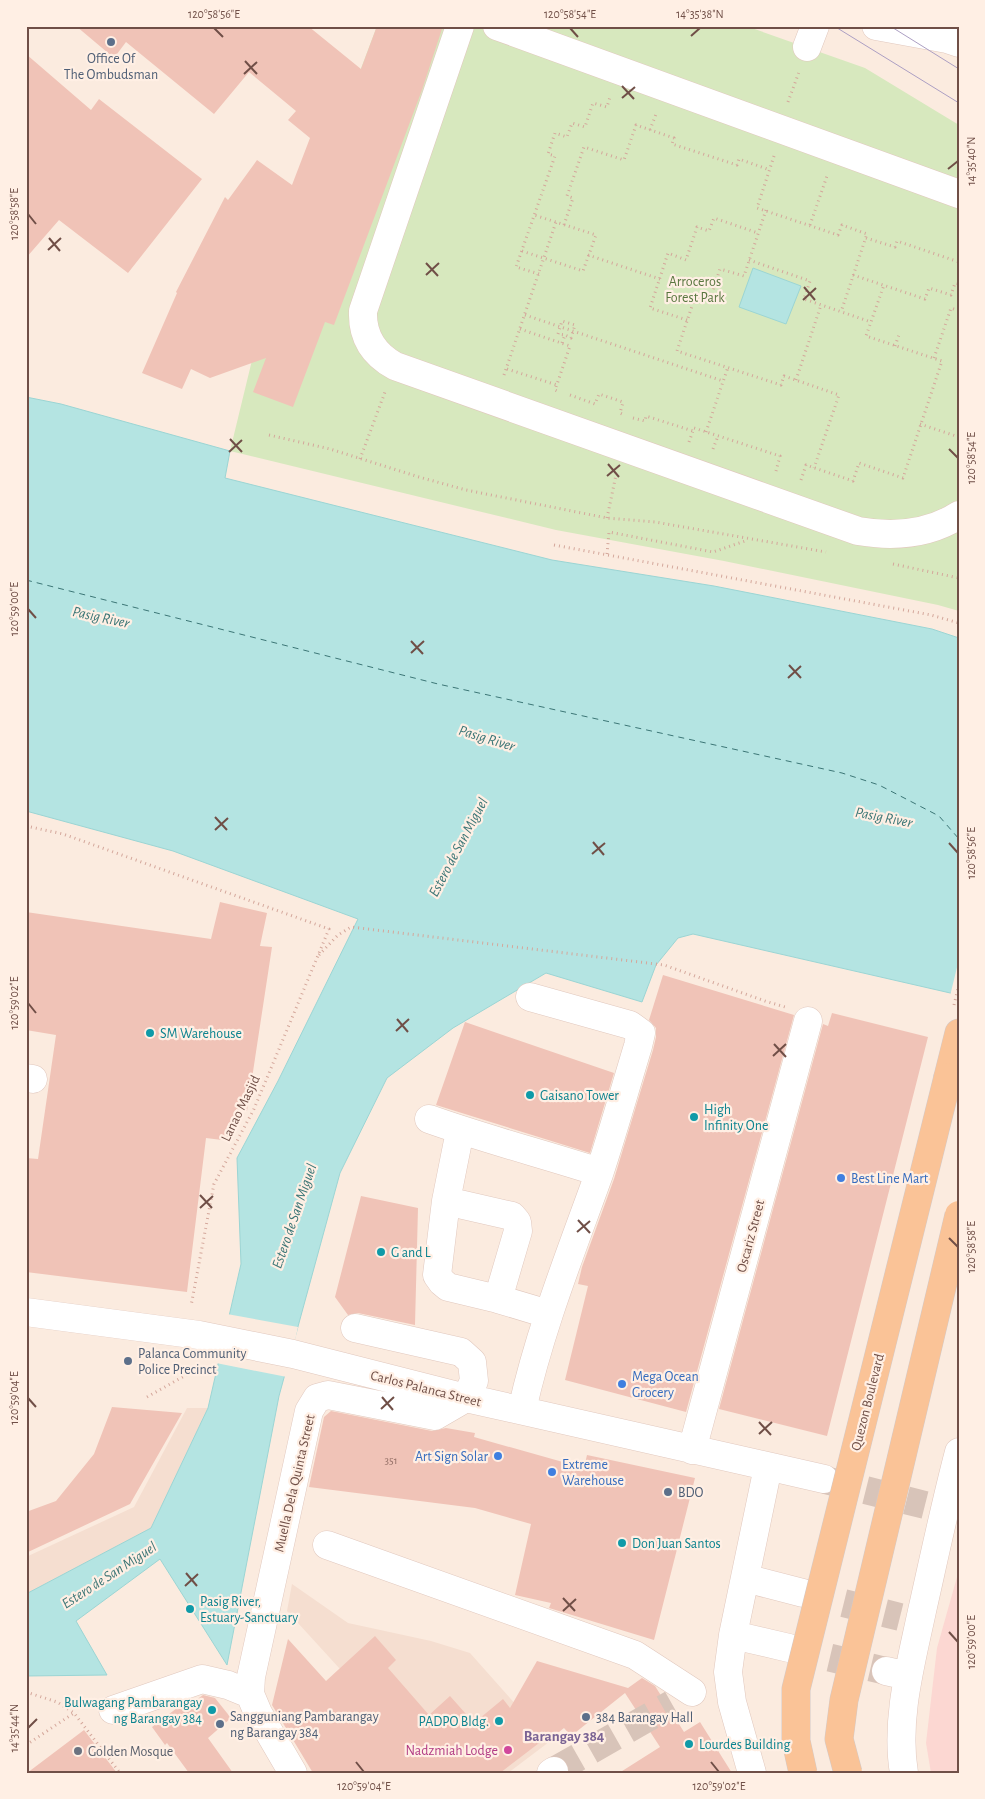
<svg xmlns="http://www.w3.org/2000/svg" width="985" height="1799" viewBox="0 0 985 1799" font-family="'Alegreya Sans',sans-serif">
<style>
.residential{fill:#f5ded0}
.commercial{fill:#fcd7d2}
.green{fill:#d7e8be}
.water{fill:#b4e4e2;stroke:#9bd5d4}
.pier{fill:#fbebdf}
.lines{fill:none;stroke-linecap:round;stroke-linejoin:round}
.ferry{stroke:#3c7676;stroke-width:1;stroke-dasharray:6 5;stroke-linecap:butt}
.building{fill:#f0c3b7}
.minor-tunnel{stroke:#d8c4b9;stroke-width:28;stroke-dasharray:28 14;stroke-linecap:butt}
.minor-casing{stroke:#e1c8be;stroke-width:29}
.major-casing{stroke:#d4cac8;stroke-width:29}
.path{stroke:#d4a79b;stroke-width:3;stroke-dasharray:1 4;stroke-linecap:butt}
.minor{stroke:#fff;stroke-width:28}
.major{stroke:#fac397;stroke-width:28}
.tram{stroke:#ac9fc3;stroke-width:1}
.major-bridge-casing{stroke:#d4cac8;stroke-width:29;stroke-linecap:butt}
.major-bridge{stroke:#fac397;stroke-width:28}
.ticks{fill:none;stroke:#704f47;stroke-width:2}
.service-dot{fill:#5c6f8a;stroke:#ffefe4;stroke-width:2}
.culture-dot{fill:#0f9aa8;stroke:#ffefe4;stroke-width:2}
.shop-dot{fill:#3f7fe0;stroke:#ffefe4;stroke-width:2}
.hotel-dot{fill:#d1479c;stroke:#ffefe4;stroke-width:2}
.worship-dot{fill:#6b7280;stroke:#ffefe4;stroke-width:2}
.labels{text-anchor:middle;stroke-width:4.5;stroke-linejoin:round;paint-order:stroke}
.number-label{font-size:11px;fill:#906c63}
.service-label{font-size:14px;fill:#4e5e75;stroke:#ffefe4;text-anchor:start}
.park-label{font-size:14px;fill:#5a7740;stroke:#ffefe4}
.culture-label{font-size:14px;fill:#0d838f;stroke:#ffefe4;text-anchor:start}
.street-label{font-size:14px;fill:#704f47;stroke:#ffefe4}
.shop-label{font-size:14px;fill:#366cbe;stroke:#ffefe4;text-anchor:start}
.hotel-label{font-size:14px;fill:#b23c85;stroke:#ffefe4;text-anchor:end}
.worship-label{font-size:14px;fill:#5b616d;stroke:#ffefe4;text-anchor:start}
.water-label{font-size:15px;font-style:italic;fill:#3c7676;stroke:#ffefe4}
.neighbourhood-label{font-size:15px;font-weight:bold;fill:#7a6394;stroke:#ffefe4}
.neatline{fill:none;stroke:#704f47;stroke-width:2}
.ticks-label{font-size:12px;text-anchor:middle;fill:#704f47}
</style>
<rect width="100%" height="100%" fill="#fbebdf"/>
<!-- residential -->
<path class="residential" d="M 187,1408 L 208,1408 L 151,1528 L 26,1594 L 26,1557 L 134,1507 Z
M 292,1584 L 348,1623 L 431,1641 L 470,1653 L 549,1742 L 508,1773 L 435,1773 L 287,1611 Z"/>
<!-- commercial -->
<path class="commercial" d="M 959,1570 L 959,1773 L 931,1773 L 926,1743 L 937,1648 Z"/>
<!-- green -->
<path class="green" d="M 377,26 L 746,26 L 865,68 L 959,125 L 959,611 L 938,605 L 724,561 L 556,530 L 230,451 L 254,352 Z"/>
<!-- water -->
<path class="water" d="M 753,268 L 801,286 L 786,324 L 739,307 Z
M 26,397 L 61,404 L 230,451 L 225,478 L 552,560 L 714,586 L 932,629 L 959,638 L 959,995 L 693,934 L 678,938 L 656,965 L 642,1002 L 546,973 L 453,1028 L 387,1078 L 340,1173 L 279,1396 L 227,1665 L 160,1559 L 76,1621 L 107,1675 L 26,1676 L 26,1594 L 151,1528 L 208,1408 L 241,1264 L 237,1158 L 278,1081 L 358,919 L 173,851 L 26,811 Z"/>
<!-- pier -->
<path class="pier" d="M 959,959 L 959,998 L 950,996 Z
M 227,1314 L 298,1327 L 287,1377 L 216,1363 Z"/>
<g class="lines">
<!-- ferry -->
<path class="ferry" d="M 26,580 L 438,684 L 842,773 L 879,785 L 939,816 L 959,839"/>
</g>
<!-- building -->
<path class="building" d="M 76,26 L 308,26 L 361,69 L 377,26 L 443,26 L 422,90 L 334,325 L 325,322 L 293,407 L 253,392 L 266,358 L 210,378 L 191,369 L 182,389 L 142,373 L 177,293 L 176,292 L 225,197 L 228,200 L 257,160 L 292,185 L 310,138 L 288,120 L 296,111 L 249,72 L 214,114 L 126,42 L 114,58 Z
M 26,54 L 91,110 L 99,99 L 202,179 L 128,273 L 59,220 L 26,258 Z
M 220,902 L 267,913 L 260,946 L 272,947 L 247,1111 L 236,1109 L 230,1141 L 206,1138 L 187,1292 L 26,1272 L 26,1158 L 38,1159 L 56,1035 L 26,1030 L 26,912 L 211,939 Z
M 663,975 L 794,1015 L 686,1412 L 565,1380 L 588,1286 L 578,1284 L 582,1267 L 614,1179 L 653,1050 L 656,1037 L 656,1028 L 649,1020 Z
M 832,1013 L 928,1037 L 827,1436 L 719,1409 L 823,1024 L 828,1026 Z
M 465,1022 L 614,1073 L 590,1153 L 436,1105 Z
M 361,1196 L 418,1208 L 415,1325 L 358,1313 L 348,1315 L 335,1297 Z
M 112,1407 L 182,1413 L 130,1504 L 26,1553 L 26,1512 L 56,1501 L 94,1454 Z
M 331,1411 L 432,1431 L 446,1428 L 475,1433 L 474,1437 L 584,1468 L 587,1455 L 695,1478 L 654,1640 L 549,1608 L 551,1603 L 515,1595 L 531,1524 L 475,1508 L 309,1487 L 324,1417 Z
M 375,1636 L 396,1660 L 388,1668 L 429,1715 L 450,1696 L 474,1723 L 503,1699 L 510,1708 L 537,1661 L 628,1688 L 642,1678 L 655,1686 L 684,1732 L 700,1722 L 732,1773 L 619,1773 L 660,1747 L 625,1693 L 571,1736 L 564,1728 L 549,1740 L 547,1737 L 500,1773 L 313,1773 L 272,1705 L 288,1639 L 326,1681 Z
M 203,1695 L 215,1698 L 231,1718 L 208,1738 L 233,1773 L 189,1773 L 167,1743 L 165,1745 L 152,1727 L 181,1705 L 184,1709 Z
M 84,1730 L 117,1773 L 27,1773 Z"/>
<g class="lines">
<!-- minor-tunnel -->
<path class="minor-tunnel" d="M 825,1480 L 925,1505
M 803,1593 L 900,1617
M 789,1648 L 886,1671
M 554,1771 L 672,1704"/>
<defs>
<path id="minor" d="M 460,26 L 363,311 C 362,336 373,354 395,366 L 858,531 C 893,537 928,535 959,515
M 497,26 L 959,194
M 876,26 L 947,39 L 959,43
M 807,47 L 815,26
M 26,1078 L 33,1079
M 429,1119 C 485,1139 543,1154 599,1172
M 460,1131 L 446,1201 L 437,1275 L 442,1282 L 448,1287 L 498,1299 L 548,1314
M 446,1201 L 512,1216 L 517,1222 L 518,1231 L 498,1299
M 26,1312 L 199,1335 L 293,1354 L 466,1398 L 824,1479
M 522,1410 C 540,1329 571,1252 599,1174 C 613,1132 625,1089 638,1046 L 641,1033 L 630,1025 L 530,997
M 692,1450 L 808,1021
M 327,1545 L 635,1655 L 692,1692
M 745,1578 L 803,1593
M 733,1635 L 789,1648
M 886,1671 L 908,1676
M 113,1710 L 202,1679 L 228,1685 L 250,1694
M 293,1773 L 258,1713 L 250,1694 L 251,1677 L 309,1411 L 317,1398 L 328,1395 L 435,1416 L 466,1398 L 474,1381 L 472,1362 L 461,1352 L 355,1328
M 551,1773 L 554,1771
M 752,1773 L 732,1702 L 728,1672 L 733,1635 L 768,1467
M 904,1773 C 895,1720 911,1663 922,1611 C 934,1558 945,1505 959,1452"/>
<path id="major" d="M 948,1077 L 959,1033"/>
</defs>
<!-- minor casing -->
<use href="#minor" class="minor-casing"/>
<!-- major casing -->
<use href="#major" class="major-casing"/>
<!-- path -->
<path class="path" d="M 788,102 L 799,72
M 650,130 L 656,114
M 774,156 L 757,208 L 838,235 L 842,225 L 867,234 L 841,312
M 766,210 L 744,276 L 720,269 L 709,302 L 695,297 L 677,351 L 781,385 L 784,376 L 839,395 L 814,468
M 564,225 L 573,198 L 567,196 L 584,147 L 624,160 L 636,125 L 674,138 L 672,144 L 737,165 L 739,159 L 770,170
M 810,225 L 827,176
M 866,238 L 895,247 L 897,241 L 959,262
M 522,251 L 583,271 L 596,235 L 534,215
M 588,255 L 660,279
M 749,260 L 810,281 L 804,299 L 871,322
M 539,274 L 516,267 L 555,156 L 548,154 L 555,133 L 567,137 L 572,123 L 585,127 L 593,103 L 607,107 L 610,97
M 853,275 L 925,299 L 929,288 L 951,295 L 955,283 L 959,284
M 525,315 L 723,381
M 687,320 L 650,308 L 668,253 L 686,260 L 697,227 L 709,231 L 714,218 L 758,233
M 520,329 L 570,346 L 555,390 L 557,391
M 562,343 L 565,335 L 571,338 L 575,325 L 562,321 L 558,334 L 565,335
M 895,346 L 900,332
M 934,358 L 951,308 L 959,311
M 507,369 L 557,385
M 504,375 L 556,222
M 796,380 L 821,305
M 570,395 L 595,404 L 599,394 L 623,402 L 620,413 L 622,414
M 633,418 L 645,421 L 646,416 L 693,431
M 920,424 L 959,437
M 706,432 L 728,367
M 269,435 L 330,449 L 419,477 L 466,490 L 607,518 L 655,522 L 826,552
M 689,442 L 694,428 L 780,456 L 776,471
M 713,449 L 718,436
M 360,459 L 385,392
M 801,480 L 806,465 L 853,481 L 859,463 L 903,478 L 942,361 L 866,336 L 884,285
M 607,518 L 616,475
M 554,545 L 931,615 L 959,623
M 607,554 L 609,532 L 713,552 L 748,540
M 893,564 L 959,578
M 26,826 L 63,834 L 329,929 L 254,1109 L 214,1184 L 191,1306
M 319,955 L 338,935 L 351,927 L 664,965 L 765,1001 L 785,1007
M 954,1005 L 959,984
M 147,1397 L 202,1366
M 26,1692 L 57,1702 L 74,1713
M 26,1745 L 74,1713 L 120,1773"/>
<!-- minor -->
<use href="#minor" class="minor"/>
<!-- major -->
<use href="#major" class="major"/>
<!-- tram -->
<path class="tram" d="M 834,26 L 959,103
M 890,26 L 959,69"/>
<defs>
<path id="major-bridge" d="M 803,1773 L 796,1741 L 796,1689 L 948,1077
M 848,1773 L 839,1739 L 844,1700 L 959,1215"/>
</defs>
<!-- major-bridge casing -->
<use href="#major-bridge" class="major-bridge-casing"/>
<!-- major-bridge -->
<use href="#major-bridge" class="major-bridge"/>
</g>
<!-- ticks -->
<path class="ticks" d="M 214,28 L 223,37M 570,28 L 578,37M 691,36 L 700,28M 245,61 L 257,74M 244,74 L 257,62M 622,86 L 634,99M 622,98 L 635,87M 948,169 L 958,161M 28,214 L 36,224M 49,238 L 60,251M 48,250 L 61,238M 426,263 L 438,276M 426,275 L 439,263M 804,287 L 815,300M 803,300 L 816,288M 230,439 L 242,452M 949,449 L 958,458M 229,452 L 242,440M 608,464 L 619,477M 607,476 L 620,465M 28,609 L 36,618M 411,641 L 423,654M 411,653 L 424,641M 789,665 L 801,678M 788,678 L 801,666M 215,817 L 227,830M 215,830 L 228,818M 593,842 L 604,855M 949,843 L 958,853M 592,854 L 605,843M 28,1003 L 36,1013M 397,1019 L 408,1032M 396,1031 L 409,1019M 774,1044 L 786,1057M 773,1056 L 786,1044M 200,1195 L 212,1208M 200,1208 L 213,1196M 578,1220 L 590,1233M 577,1232 L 590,1221M 949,1238 L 958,1247M 382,1397 L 393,1410M 28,1398 L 36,1407M 381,1409 L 394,1397M 759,1422 L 771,1435M 759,1434 L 772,1422M 186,1573 L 197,1586M 185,1586 L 198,1574M 563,1598 L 575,1611M 563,1611 L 576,1599M 949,1632 L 958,1642M 28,1728 L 37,1719M 356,1762 L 364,1772M 711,1762 L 719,1772"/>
<!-- markers -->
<g class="service-dot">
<circle cx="111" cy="42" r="5"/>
<circle cx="128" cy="1361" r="5"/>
<circle cx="668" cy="1492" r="5"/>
<circle cx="586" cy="1717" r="5"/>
<circle cx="220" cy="1724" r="5"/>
</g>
<g class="culture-dot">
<circle cx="150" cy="1033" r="5"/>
<circle cx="530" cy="1095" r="5"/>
<circle cx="694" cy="1117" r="5"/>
<circle cx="381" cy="1252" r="5"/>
<circle cx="622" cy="1543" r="5"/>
<circle cx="190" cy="1609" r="5"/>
<circle cx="212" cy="1710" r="5"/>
<circle cx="499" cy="1721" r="5"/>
<circle cx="689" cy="1744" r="5"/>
</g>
<g class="shop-dot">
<circle cx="841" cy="1178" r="5"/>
<circle cx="622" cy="1384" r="5"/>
<circle cx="498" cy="1456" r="5"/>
<circle cx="552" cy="1472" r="5"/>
</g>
<circle class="hotel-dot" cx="508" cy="1750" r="5"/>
<circle class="worship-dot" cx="78" cy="1751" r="5"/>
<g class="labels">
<!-- number labels -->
<g class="number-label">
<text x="391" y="1464">351</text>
</g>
<!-- service labels -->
<g class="service-label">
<text x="111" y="63" text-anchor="middle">Office Of<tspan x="111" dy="16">The Ombudsman</tspan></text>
<text x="138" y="1358">Palanca Community<tspan x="138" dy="16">Police Precinct</tspan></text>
<text x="678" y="1497">BDO</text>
<text x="230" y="1721">Sangguniang Pambarangay<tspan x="230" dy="16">ng Barangay 384</tspan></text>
<text x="596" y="1722">384 Barangay Hall</text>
</g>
<!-- park labels -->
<g class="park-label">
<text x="695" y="286">Arroceros<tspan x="695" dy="16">Forest Park</tspan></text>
</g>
<!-- culture labels -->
<g class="culture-label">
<text x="160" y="1038">SM Warehouse</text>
<text x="540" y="1100">Gaisano Tower</text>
<text x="704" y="1114">High<tspan x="704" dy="16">Infinity One</tspan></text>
<text x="391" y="1257">G and L</text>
<text x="632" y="1548">Don Juan Santos</text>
<text x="200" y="1606">Pasig River,<tspan x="200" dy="16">Estuary-Sanctuary</tspan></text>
<text x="202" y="1707" text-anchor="end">Bulwagang Pambarangay<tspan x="202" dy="16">ng Barangay 384</tspan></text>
<text x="489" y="1726" text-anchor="end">PADPO Bldg.</text>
<text x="699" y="1749">Lourdes Building</text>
</g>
<!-- street labels -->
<g class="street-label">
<text transform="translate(240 1108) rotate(-64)" y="5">Lanao Masjid</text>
<text transform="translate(750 1236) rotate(-75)" y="5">Oscariz Street</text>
<text transform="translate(426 1388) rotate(14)" y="5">Carlos Palanca Street</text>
<text transform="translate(867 1402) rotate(-76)" y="5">Quezon Boulevard</text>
<text transform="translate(294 1483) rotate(-77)" y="5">Muella Dela Quinta Street</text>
</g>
<!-- shop labels -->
<g class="shop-label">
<text x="851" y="1183">Best Line Mart</text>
<text x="632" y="1381">Mega Ocean<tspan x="632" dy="16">Grocery</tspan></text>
<text x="488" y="1461" text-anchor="end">Art Sign Solar</text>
<text x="562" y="1469">Extreme<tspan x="562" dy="16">Warehouse</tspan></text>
</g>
<!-- hotel labels -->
<g class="hotel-label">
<text x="498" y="1755">Nadzmiah Lodge</text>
</g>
<!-- worship labels -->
<g class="worship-label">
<text x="88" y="1756">Golden Mosque</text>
</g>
<!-- water labels -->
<g class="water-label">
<text transform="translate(101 617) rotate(12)" y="5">Pasig River</text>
<text transform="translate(487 738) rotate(17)" y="5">Pasig River</text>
<text transform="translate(884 817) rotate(11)" y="5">Pasig River</text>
<text transform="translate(458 847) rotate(-62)" y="5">Estero de San Miguel</text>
<text transform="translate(294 1216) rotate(-71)" y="5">Estero de San Miguel</text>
<text transform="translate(109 1575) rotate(-33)" y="5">Estero de San Miguel</text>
</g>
<!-- neighbourhood labels -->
<g class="neighbourhood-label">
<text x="564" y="1741">Barangay 384</text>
</g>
</g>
<!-- border -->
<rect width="985" height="1799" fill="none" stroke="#ffefe4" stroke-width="55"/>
<rect x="28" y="28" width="930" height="1744" class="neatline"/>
<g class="ticks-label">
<text x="214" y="18">120°58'56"E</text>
<text x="570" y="18">120°58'54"E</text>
<text x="700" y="18">14°35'38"N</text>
<text transform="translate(971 161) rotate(-90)" y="4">14°35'40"N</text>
<text transform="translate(14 214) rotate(-90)" y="4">120°58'58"E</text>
<text transform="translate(971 458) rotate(-90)" y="4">120°58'54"E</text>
<text transform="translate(14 609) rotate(-90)" y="4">120°59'00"E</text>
<text transform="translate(971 853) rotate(-90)" y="4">120°58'56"E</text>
<text transform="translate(14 1003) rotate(-90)" y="4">120°59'02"E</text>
<text transform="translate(971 1247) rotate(-90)" y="4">120°58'58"E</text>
<text transform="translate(14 1398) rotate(-90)" y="4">120°59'04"E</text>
<text transform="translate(971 1642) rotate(-90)" y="4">120°59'00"E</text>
<text transform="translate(14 1728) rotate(-90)" y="4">14°35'44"N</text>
<text x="364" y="1790">120°59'04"E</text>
<text x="719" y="1790">120°59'02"E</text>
</g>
</svg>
